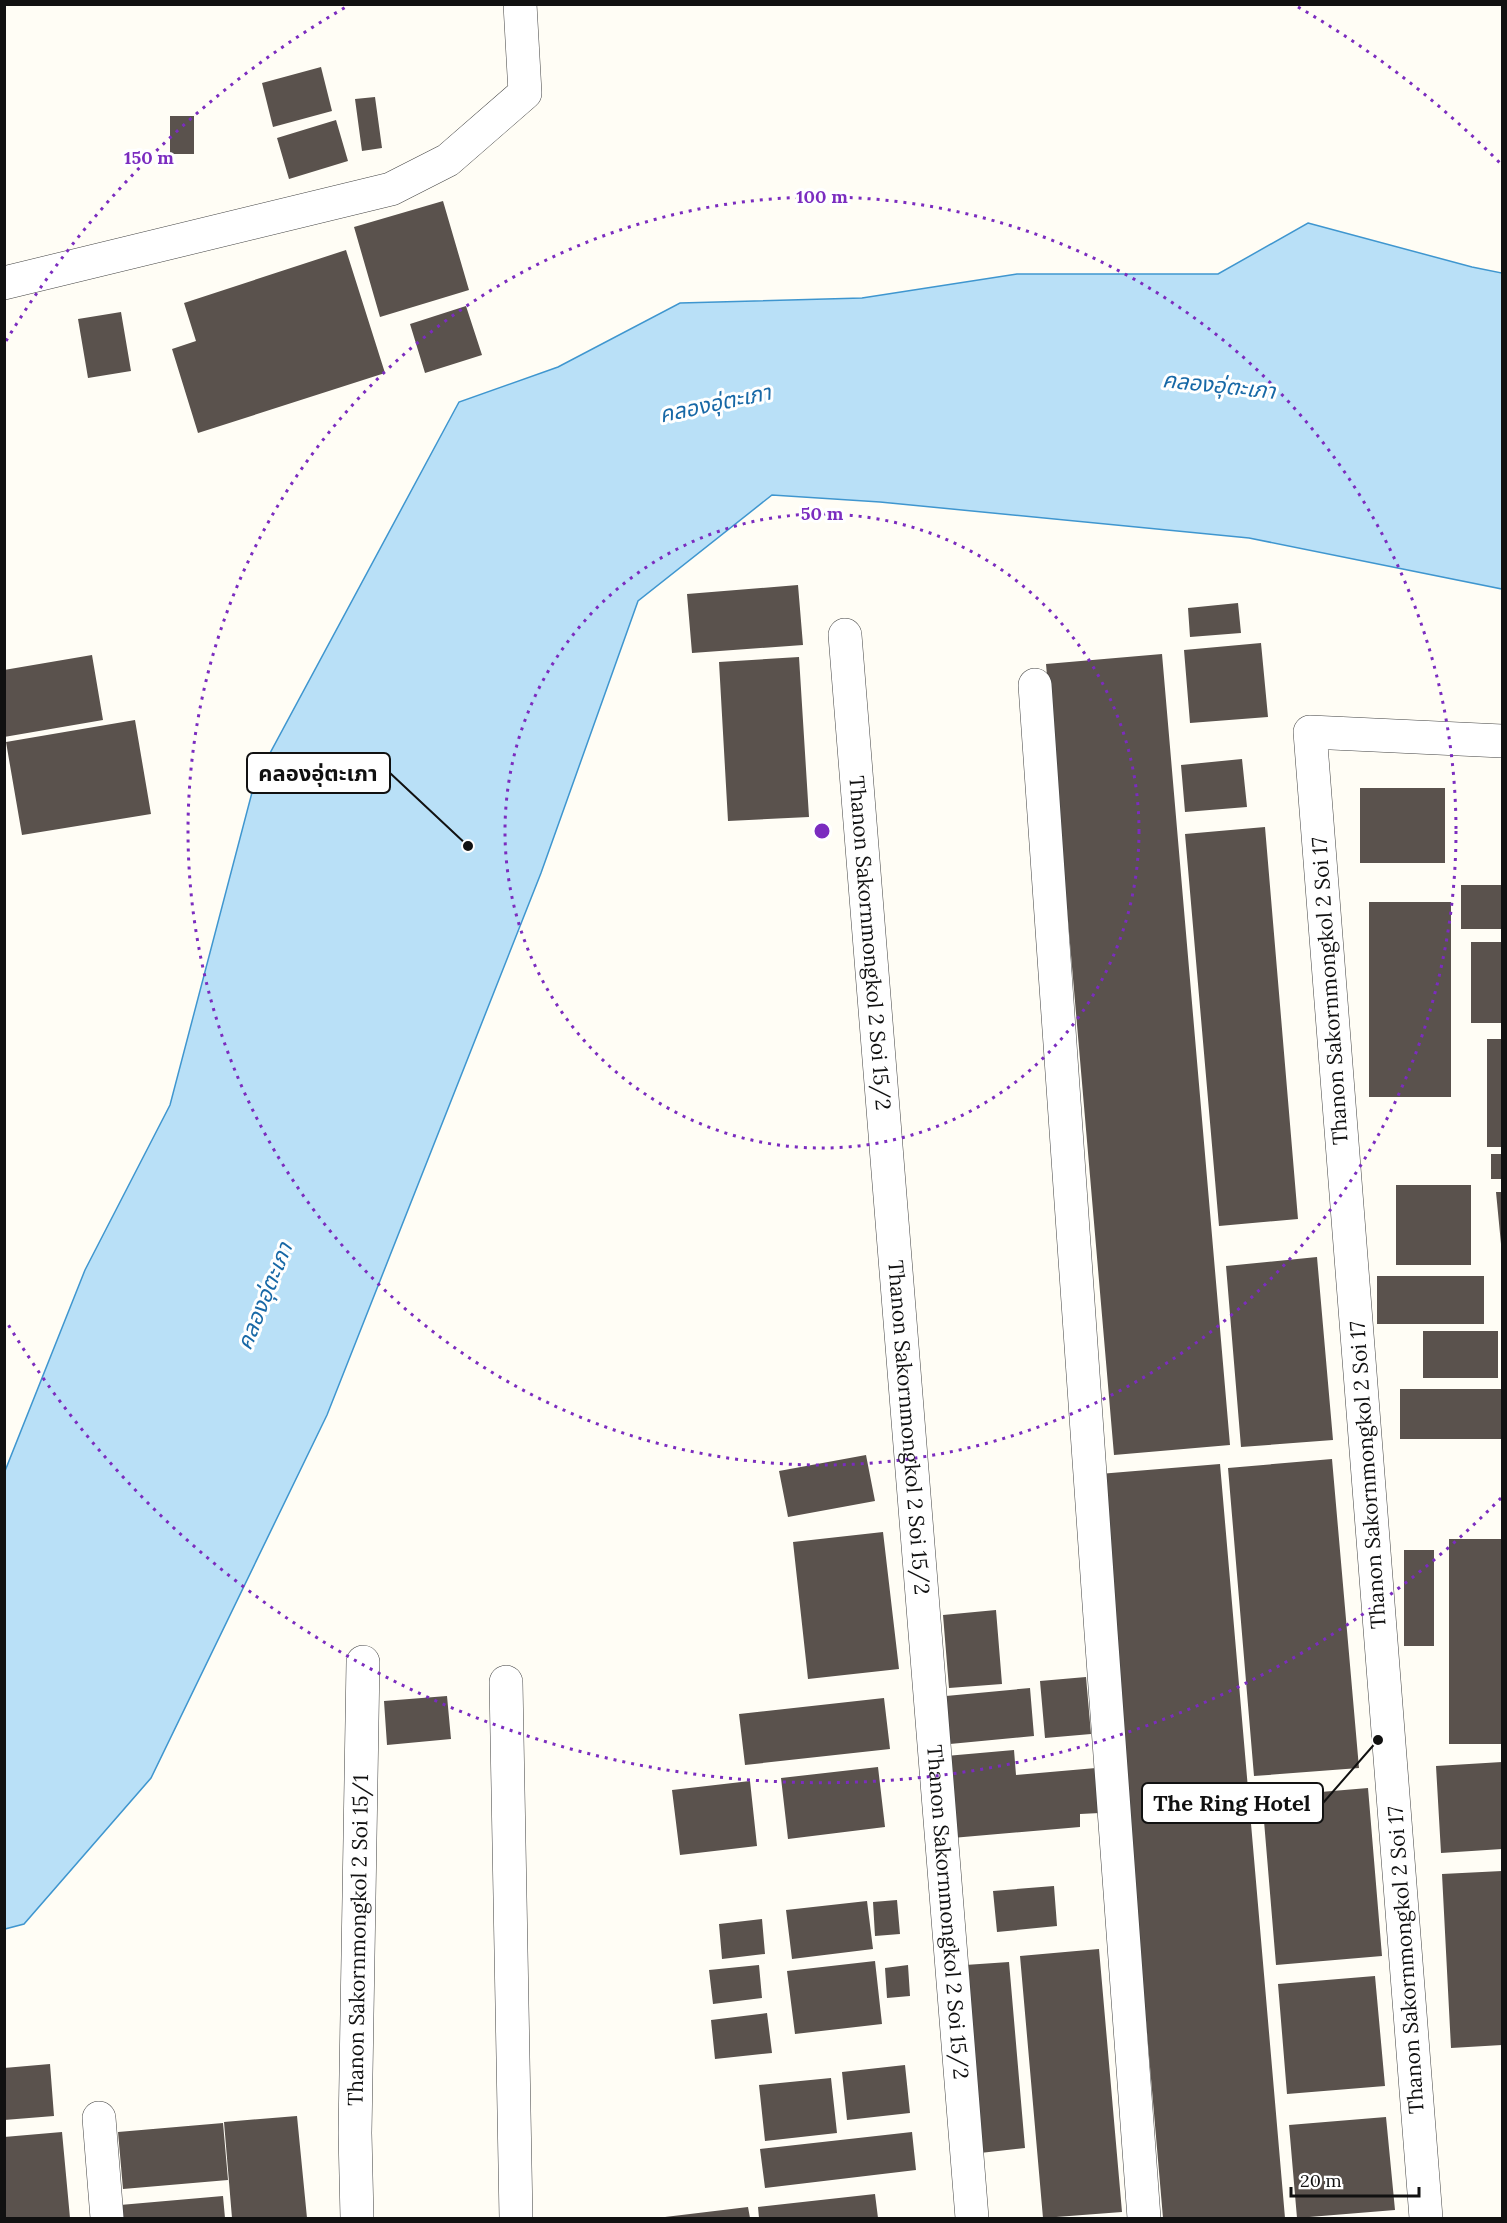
<svg xmlns="http://www.w3.org/2000/svg" width="1507" height="2223" viewBox="0 0 1507 2223" font-family="Lora,'Noto Sans Thai',serif">
<style>
.water{fill:#b9e0f7;stroke:#3f96cf;stroke-width:1.5}
.building{fill:#5a524d}
.lines{fill:none;stroke-linecap:round;stroke-linejoin:round}
.minor-casing{stroke:#444;stroke-width:34}
.minor{stroke:#fff;stroke-width:33}
.ring{fill:none;stroke:#7b2cbf;stroke-width:3;stroke-dasharray:3 6}
.labels{text-anchor:middle;stroke-width:6;stroke-linejoin:round;paint-order:stroke}
.street-label{font-size:21px;fill:#111;stroke:#fff}
.water-label{font-size:22px;font-style:italic;fill:#1768a6;stroke:#fff}
.centre{fill:#7b2cbf;stroke:#fff;stroke-width:3}
.ring-label{font-size:18px;text-anchor:middle;font-weight:bold;fill:#7b2cbf;stroke:#fff;stroke-width:6;stroke-linejoin:round;paint-order:stroke}
.leader{fill:none;stroke:#111;stroke-width:2}
.callout-dot{fill:#111;stroke:#fff;stroke-width:2}
.callout{fill:#fff;stroke:#111;stroke-width:2}
.callout-label{font-size:22px;text-anchor:middle;font-weight:bold;fill:#111}
</style>
<rect width="100%" height="100%" fill="#fffdf5"/>
<!-- water -->
<path class="water" d="M 1308,223 L 1472,267 L 1502,273 L 1502,589 L 1249,538 L 880,502 L 772,495 L 638,601 L 541,873 L 327,1415 L 151,1778 L 24,1924 L 5,1929 L 5,1471 L 85,1270 L 170,1105 L 255,781 L 459,402 L 558,367 L 680,303 L 862,298 L 1017,274 L 1218,274 Z"/>
<!-- building -->
<path class="building" d="M 321,67 L 332,111 L 273,127 L 262,83 Z
M 375,97 L 382,148 L 362,151 L 355,99 Z
M 170,116 L 194,116 L 194,154 L 170,154 Z
M 336,120 L 348,161 L 289,179 L 277,138 Z
M 443,201 L 469,290 L 380,317 L 354,227 Z
M 346,250 L 385,373 L 198,433 L 172,349 L 196,341 L 184,303 Z
M 466,306 L 482,355 L 425,373 L 410,324 Z
M 121,312 L 131,371 L 88,378 L 78,319 Z
M 798,585 L 803,645 L 692,653 L 687,594 Z
M 1238,603 L 1241,633 L 1190,637 L 1188,608 Z
M 1261,643 L 1268,717 L 1190,723 L 1184,650 Z
M 1162,654 L 1230,1445 L 1114,1455 L 1046,664 Z
M 92,655 L 103,720 L 4,737 L 4,670 Z
M 799,657 L 809,817 L 728,821 L 719,662 Z
M 135,720 L 151,814 L 22,835 L 6,742 Z
M 1242,759 L 1247,807 L 1185,812 L 1181,765 Z
M 1360,788 L 1445,788 L 1445,863 L 1360,863 Z
M 1265,827 L 1298,1219 L 1219,1226 L 1185,834 Z
M 1461,885 L 1502,885 L 1502,929 L 1461,929 Z
M 1369,902 L 1451,902 L 1451,1097 L 1369,1097 Z
M 1471,942 L 1502,942 L 1502,1023 L 1471,1023 Z
M 1487,1039 L 1502,1039 L 1502,1147 L 1487,1147 Z
M 1491,1154 L 1502,1154 L 1502,1179 L 1491,1179 Z
M 1396,1185 L 1471,1185 L 1471,1265 L 1396,1265 Z
M 1496,1192 L 1502,1192 L 1502,1244 L 1501,1244 Z
M 1317,1257 L 1333,1440 L 1241,1447 L 1226,1266 Z
M 1377,1276 L 1484,1276 L 1484,1324 L 1377,1324 Z
M 1423,1331 L 1498,1331 L 1498,1378 L 1423,1378 Z
M 1400,1389 L 1502,1389 L 1502,1439 L 1400,1439 Z
M 866,1455 L 875,1501 L 788,1517 L 779,1471 Z
M 1332,1459 L 1359,1768 L 1254,1776 L 1228,1468 Z
M 1220,1464 L 1285,2218 L 1163,2218 L 1099,1474 Z
M 883,1532 L 899,1669 L 808,1679 L 793,1542 Z
M 1449,1539 L 1502,1539 L 1502,1744 L 1449,1744 Z
M 1404,1550 L 1434,1550 L 1434,1646 L 1404,1646 Z
M 996,1610 L 1002,1684 L 949,1688 L 943,1615 Z
M 1086,1677 L 1091,1734 L 1045,1738 L 1040,1681 Z
M 1030,1688 L 1034,1736 L 950,1744 L 946,1696 Z
M 447,1696 L 451,1739 L 387,1745 L 384,1701 Z
M 884,1698 L 890,1749 L 745,1765 L 739,1714 Z
M 1014,1750 L 1016,1775 L 1096,1768 L 1100,1813 L 1080,1814 L 1080,1827 L 952,1838 L 946,1756 Z
M 1502,1762 L 1502,1849 L 1441,1853 L 1436,1766 Z
M 878,1767 L 885,1827 L 788,1839 L 781,1778 Z
M 750,1781 L 757,1846 L 680,1855 L 672,1790 Z
M 1368,1788 L 1382,1956 L 1276,1965 L 1262,1797 Z
M 1502,1871 L 1502,2045 L 1451,2048 L 1442,1874 Z
M 1054,1886 L 1057,1926 L 997,1932 L 993,1891 Z
M 897,1900 L 900,1934 L 875,1936 L 873,1902 Z
M 867,1901 L 873,1949 L 792,1959 L 786,1910 Z
M 762,1919 L 765,1954 L 722,1959 L 719,1924 Z
M 1099,1949 L 1122,2212 L 1043,2218 L 1020,1956 Z
M 875,1961 L 882,2024 L 795,2034 L 787,1971 Z
M 1009,1962 L 1025,2148 L 980,2153 L 965,1965 Z
M 759,1965 L 762,1998 L 713,2004 L 709,1970 Z
M 908,1965 L 910,1996 L 887,1998 L 885,1968 Z
M 1375,1976 L 1385,2086 L 1287,2094 L 1278,1984 Z
M 767,2013 L 772,2053 L 715,2059 L 711,2020 Z
M 50,2064 L 54,2116 L 4,2120 L 4,2068 Z
M 905,2065 L 910,2113 L 847,2120 L 842,2072 Z
M 831,2078 L 837,2133 L 765,2141 L 759,2085 Z
M 297,2116 L 307,2218 L 232,2218 L 224,2122 Z
M 1386,2117 L 1395,2210 L 1297,2218 L 1289,2125 Z
M 223,2123 L 228,2180 L 123,2189 L 118,2132 Z
M 62,2132 L 70,2218 L 4,2218 L 4,2137 Z
M 912,2132 L 916,2170 L 765,2188 L 760,2149 Z
M 875,2194 L 878,2218 L 759,2218 L 758,2207 Z
M 223,2196 L 225,2218 L 121,2218 L 120,2205 Z
M 748,2207 L 750,2218 L 665,2218 L 665,2217 Z"/>
<g class="lines">
<defs>
<g id="minor">
<path d="M 4,283 L 391,189 L 448,160 L 525,93 L 520,4"/>
<path id="s1" d="M 845,635 L 972,2218"/>
<path d="M 1035,685 L 1101,1632 L 1144,2218"/>
<path d="M 506,1682 L 516,2218"/>
<path d="M 99,2118 L 107,2218"/>
<path id="s2" d="M 357,2218 L 355,2133 L 363,1662"/>
<path d="M 1426,2218 L 1310,732 L 1502,741"/>
</g>
</defs>
<!-- minor casing -->
<use href="#minor" class="minor-casing"/>
<!-- minor -->
<use href="#minor" class="minor"/>
</g>
<!-- distance rings -->
<g class="ring">
<circle cx="822" cy="831" r="317"/>
<circle cx="822" cy="831" r="634"/>
<path d="M1501 1498A952 952 0 0 1 6 1321M6 341A952 952 0 0 1 346 7M1298 7A952 952 0 0 1 1501 164"/>
</g>
<g class="labels">
<!-- street labels -->
<g class="street-label">
<text dy="7" stroke="none"><textPath href="#s1" startOffset="309">Thanon Sakornmongkol 2 Soi 15/2</textPath></text>
<text transform="translate(1330 991) rotate(-94)" y="7">Thanon Sakornmongkol 2 Soi 17</text>
<text dy="7" stroke="none"><textPath href="#s1" startOffset="795">Thanon Sakornmongkol 2 Soi 15/2</textPath></text>
<text transform="translate(1368 1475) rotate(-94)" y="7">Thanon Sakornmongkol 2 Soi 17</text>
<text dy="7" stroke="none"><textPath href="#s1" startOffset="1281">Thanon Sakornmongkol 2 Soi 15/2</textPath></text>
<text dy="7" stroke="none"><textPath href="#s2" startOffset="278">Thanon Sakornmongkol 2 Soi 15/1</textPath></text>
<text transform="translate(1406 1960) rotate(-94)" y="7">Thanon Sakornmongkol 2 Soi 17</text>
</g>
<!-- water labels -->
<g class="water-label">
<text transform="translate(1219 385) rotate(6)" y="8">คลองอุ่ตะเภา</text>
<text transform="translate(715 403) rotate(-12)" y="8">คลองอุ่ตะเภา</text>
<text transform="translate(264 1296) rotate(-68)" y="8">คลองอุ่ตะเภา</text>
</g>
</g>
<circle cx="822" cy="831" r="9" class="centre"/>
<g class="ring-label">
<text x="149" y="164">150 m</text>
<text x="822" y="203">100 m</text>
<text x="822" y="520">50 m</text>
</g>
<!-- callouts -->
<path class="leader" d="M468 846L390 773M1378 1740L1323 1803"/>
<g class="callout-dot">
<circle cx="468" cy="846" r="6"/>
<circle cx="1378" cy="1740" r="6"/>
</g>
<g class="callout">
<rect x="247" y="753" width="143" height="40" rx="6"/>
<rect x="1142" y="1783" width="181" height="40" rx="6"/>
</g>
<g class="callout-label">
<text x="318" y="781">คลองอุ่ตะเภา</text>
<text x="1232" y="1811">The Ring Hotel</text>
</g>
<!-- border -->
<rect width="1507" height="2223" fill="none" stroke="#111111" stroke-width="12"/>
<!-- scale -->
<path d="M1291 2187v9h128v-9" fill="none" stroke="#111111" stroke-width="3"/>
<text x="1300" y="2187" font-size="18" fill="#111111" stroke="#ffffff" stroke-width="4.5" paint-order="stroke">20 m</text>
</svg>
